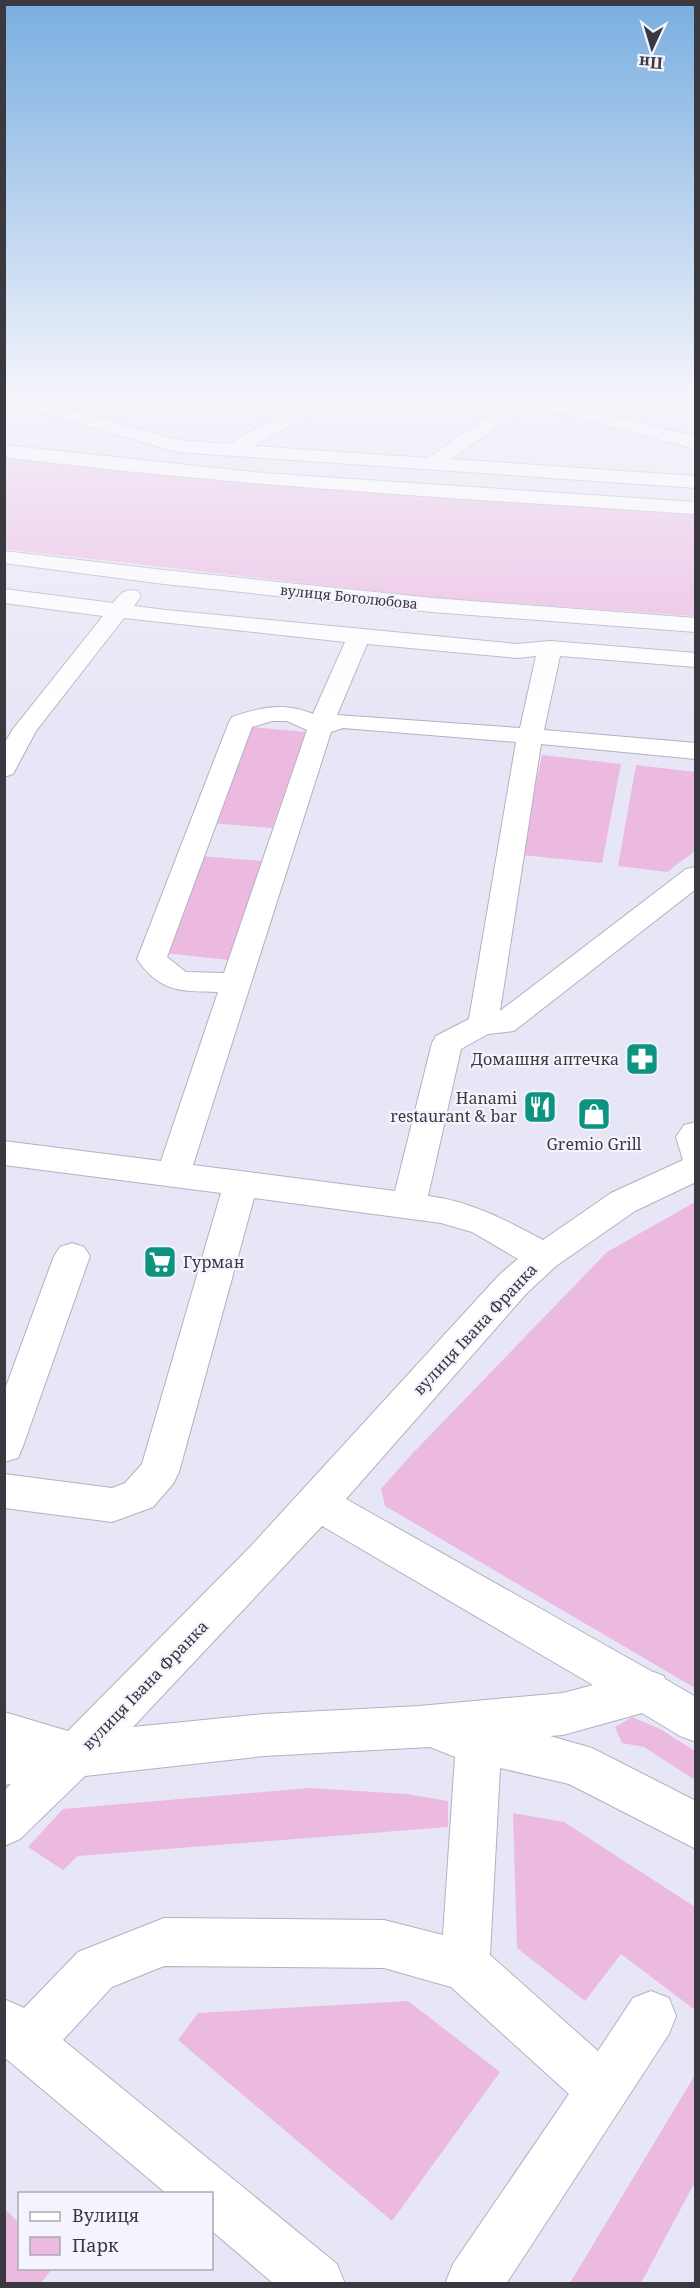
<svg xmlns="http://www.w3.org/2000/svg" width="700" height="2288" viewBox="0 0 700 2288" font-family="'Noto Serif',serif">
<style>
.green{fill:#ecb9e1}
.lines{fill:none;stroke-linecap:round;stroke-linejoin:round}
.minor-casing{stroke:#b2b1c0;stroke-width:2}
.minor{fill:#fff;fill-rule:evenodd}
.labels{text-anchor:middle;stroke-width:4.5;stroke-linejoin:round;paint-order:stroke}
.far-street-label{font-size:14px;fill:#39393f;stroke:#f5f4fe}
.poi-label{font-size:16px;fill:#39393f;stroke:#f5f4fe;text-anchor:end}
.street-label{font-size:16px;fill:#39393f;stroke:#f5f4fe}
</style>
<rect width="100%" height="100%" fill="#e7e6f6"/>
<!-- green -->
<path class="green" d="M 5,457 C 234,486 465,498 695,513 L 695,616 L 434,598 L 5,549 Z
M 250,727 L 306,732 L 272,828 L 211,823 Z
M 542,755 L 621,764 L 602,863 L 521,855 Z
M 636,765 L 695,772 L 695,851 L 667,872 L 618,866 Z
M 201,856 L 262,861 L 228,960 L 165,953 Z
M 695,1202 L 695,1688 L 385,1506 L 381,1489 L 411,1455 L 607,1252 Z
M 632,1717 L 660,1729 L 695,1751 L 695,1780 L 644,1747 L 622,1743 L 615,1727 Z
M 310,1788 L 407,1794 L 448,1801 L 448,1827 L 78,1856 L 63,1870 L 28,1847 L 63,1809 Z
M 513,1813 L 564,1822 L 695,1907 L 695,2010 L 621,1954 L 585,2001 L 517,1948 Z
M 408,2001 L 500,2072 L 392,2221 L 178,2040 L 198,2013 Z
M 695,2075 L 695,2182 L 641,2283 L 570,2283 Z
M 4,2208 L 19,2223 L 20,2268 L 52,2269 L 41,2283 L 5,2283 Z"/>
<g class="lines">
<defs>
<path id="minor" d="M 4,396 L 24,396 L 178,440 L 229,444 L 313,396 L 335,396 L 332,400 L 254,446 L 428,458 L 508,403 L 530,399 L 554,401 L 696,437 L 696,449 L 554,412 L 530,409 L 520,411 L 451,459 L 696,476 L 696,488 L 177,452 L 4,402 Z
M 4,445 L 263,473 L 696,502 L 696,514 C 465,499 234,486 4,457 Z
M 4,551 L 164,570 L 432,598 L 696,618 L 696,632 L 432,612 L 164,584 L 4,563 Z
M 4,589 L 113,603 C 121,593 124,588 138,591 L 141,596 L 134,606 L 166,610 L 517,644 L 550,641 L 696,653 L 696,667 L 560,656 L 544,730 L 696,743 L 696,759 L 541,744 L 500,1011 L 686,869 L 696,867 L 696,889 L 514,1031 L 488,1034 L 461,1049 L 428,1196 C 470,1201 506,1220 543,1240 L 611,1193 L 683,1160 L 676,1137 L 684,1125 L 696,1122 L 696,1182 L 635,1211 L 556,1266 L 526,1294 L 346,1499 L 651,1671 L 664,1676 L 665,1679 L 696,1697 L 696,1742 L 680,1736 L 642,1713 L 563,1735 L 550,1736 L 592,1748 L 696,1801 L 696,1849 L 569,1784 L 500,1768 L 490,1955 L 598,2051 L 633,1998 L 651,1991 L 669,1998 L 676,2016 L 669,2034 L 506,2284 L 445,2284 L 453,2264 L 569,2094 L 451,1987 L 384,1968 L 164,1966 L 112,1987 L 63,2040 L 337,2264 L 345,2284 L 274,2284 L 212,2231 L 212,2194 L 167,2194 L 4,2057 L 4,1999 L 24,2008 L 78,1952 L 164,1918 L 384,1920 L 443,1935 L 455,1757 L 430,1747 L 264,1756 L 85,1776 L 20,1839 L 4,1846 L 4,1791 L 11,1784 L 4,1785 L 4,1712 L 68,1731 L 250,1547 L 500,1274 L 518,1259 L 472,1232 L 441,1223 L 254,1198 L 179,1472 L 173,1484 L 153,1507 L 112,1522 L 4,1508 L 4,1474 L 112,1488 L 125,1483 L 142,1464 L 221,1193 L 4,1165 L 4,1141 L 161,1161 L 218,992 C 182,991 160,993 137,959 L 229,722 L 232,717 C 261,707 284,702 313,714 L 345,642 L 124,618 L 36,731 L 13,774 L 4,777 L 4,744 L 13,729 L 103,616 L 4,603 ZM 367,644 L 517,658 L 536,656 L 520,728 L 337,715 ZM 272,721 L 287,721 L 307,730 L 224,973 L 186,972 L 167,957 L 252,727 ZM 343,728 L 516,742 L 469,1019 L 436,1036 L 432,1043 L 395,1191 L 193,1165 L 331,732 ZM 322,1526 L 593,1685 L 563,1693 L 419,1706 L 264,1714 L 133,1727 Z
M 72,1243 L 84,1247 L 90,1256 L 23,1446 L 18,1458 L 4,1462 L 4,1392 L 54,1256 L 60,1247 Z"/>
</defs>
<!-- minor casing -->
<use href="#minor" class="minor-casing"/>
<!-- minor -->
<use href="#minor" class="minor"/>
</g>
<!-- sky -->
<linearGradient id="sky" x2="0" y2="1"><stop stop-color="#79aee0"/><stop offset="0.55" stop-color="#f4f4fb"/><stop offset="1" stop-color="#f4f4fb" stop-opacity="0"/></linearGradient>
<rect width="700" height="716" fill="url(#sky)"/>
<!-- icons -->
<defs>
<symbol id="pharmacy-square" viewBox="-11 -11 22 22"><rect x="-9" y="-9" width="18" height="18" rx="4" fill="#0c9480" stroke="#f5f4fe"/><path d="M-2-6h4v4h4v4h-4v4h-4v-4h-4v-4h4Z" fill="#fff"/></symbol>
<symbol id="restaurant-square" viewBox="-11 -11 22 22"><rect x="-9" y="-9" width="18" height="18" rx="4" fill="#0c9480" stroke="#f5f4fe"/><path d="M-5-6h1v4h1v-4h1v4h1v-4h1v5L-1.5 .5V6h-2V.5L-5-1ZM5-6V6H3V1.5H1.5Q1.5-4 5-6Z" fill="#fff"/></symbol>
<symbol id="shop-square" viewBox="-11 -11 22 22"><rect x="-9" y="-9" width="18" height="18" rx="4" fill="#0c9480" stroke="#f5f4fe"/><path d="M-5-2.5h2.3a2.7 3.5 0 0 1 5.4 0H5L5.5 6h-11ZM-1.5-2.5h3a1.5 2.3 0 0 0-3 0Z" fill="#fff"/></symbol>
<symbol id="supermarket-square" viewBox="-11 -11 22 22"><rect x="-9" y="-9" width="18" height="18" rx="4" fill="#0c9480" stroke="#f5f4fe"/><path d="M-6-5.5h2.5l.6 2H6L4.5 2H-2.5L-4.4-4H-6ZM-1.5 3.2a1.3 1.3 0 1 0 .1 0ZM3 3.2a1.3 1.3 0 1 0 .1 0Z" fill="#fff"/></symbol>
</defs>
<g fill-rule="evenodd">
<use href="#pharmacy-square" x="623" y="1040" width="38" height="38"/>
<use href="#restaurant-square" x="521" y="1088" width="38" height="38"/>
<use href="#shop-square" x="575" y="1095" width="38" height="38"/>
<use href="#supermarket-square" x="141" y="1243" width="38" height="38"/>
</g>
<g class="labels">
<!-- far-street labels -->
<g class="far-street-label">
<text transform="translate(349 597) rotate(6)" y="5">вулиця Боголюбова</text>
</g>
<!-- poi labels -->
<g class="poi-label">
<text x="619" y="1065">Домашня аптечка</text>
<text x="517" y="1104">Hanami<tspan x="517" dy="18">restaurant &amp; bar</tspan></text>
<text x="594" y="1150" text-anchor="middle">Gremio Grill</text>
<text x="183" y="1268" text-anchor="start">Гурман</text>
</g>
<!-- street labels -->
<g class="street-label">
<text transform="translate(475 1329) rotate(-47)" y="6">вулиця Івана Франка</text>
<text transform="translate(145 1685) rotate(-46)" y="6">вулиця Івана Франка</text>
</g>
</g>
<!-- border -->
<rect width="700" height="2288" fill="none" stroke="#39393f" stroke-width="12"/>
<!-- legend -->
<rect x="18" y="2192" width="195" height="78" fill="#f5f4fe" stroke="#aaa9b2" stroke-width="1.5"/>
<rect x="30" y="2212" width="30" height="9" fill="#ffffff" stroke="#aaa9b2" stroke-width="1.5"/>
<text x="72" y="2222" font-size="18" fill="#39393f">Вулиця</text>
<rect x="30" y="2237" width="30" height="18" fill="#ecb9e1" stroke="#aaa9b2" stroke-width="1.5"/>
<text x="72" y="2252" font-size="18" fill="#39393f">Парк</text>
<!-- north arrow -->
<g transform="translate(652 48) rotate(184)" stroke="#f5f4fe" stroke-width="4.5" paint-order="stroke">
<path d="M0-4.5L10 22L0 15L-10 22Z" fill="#39393f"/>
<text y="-9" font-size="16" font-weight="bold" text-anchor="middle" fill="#39393f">Пн</text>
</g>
</svg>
